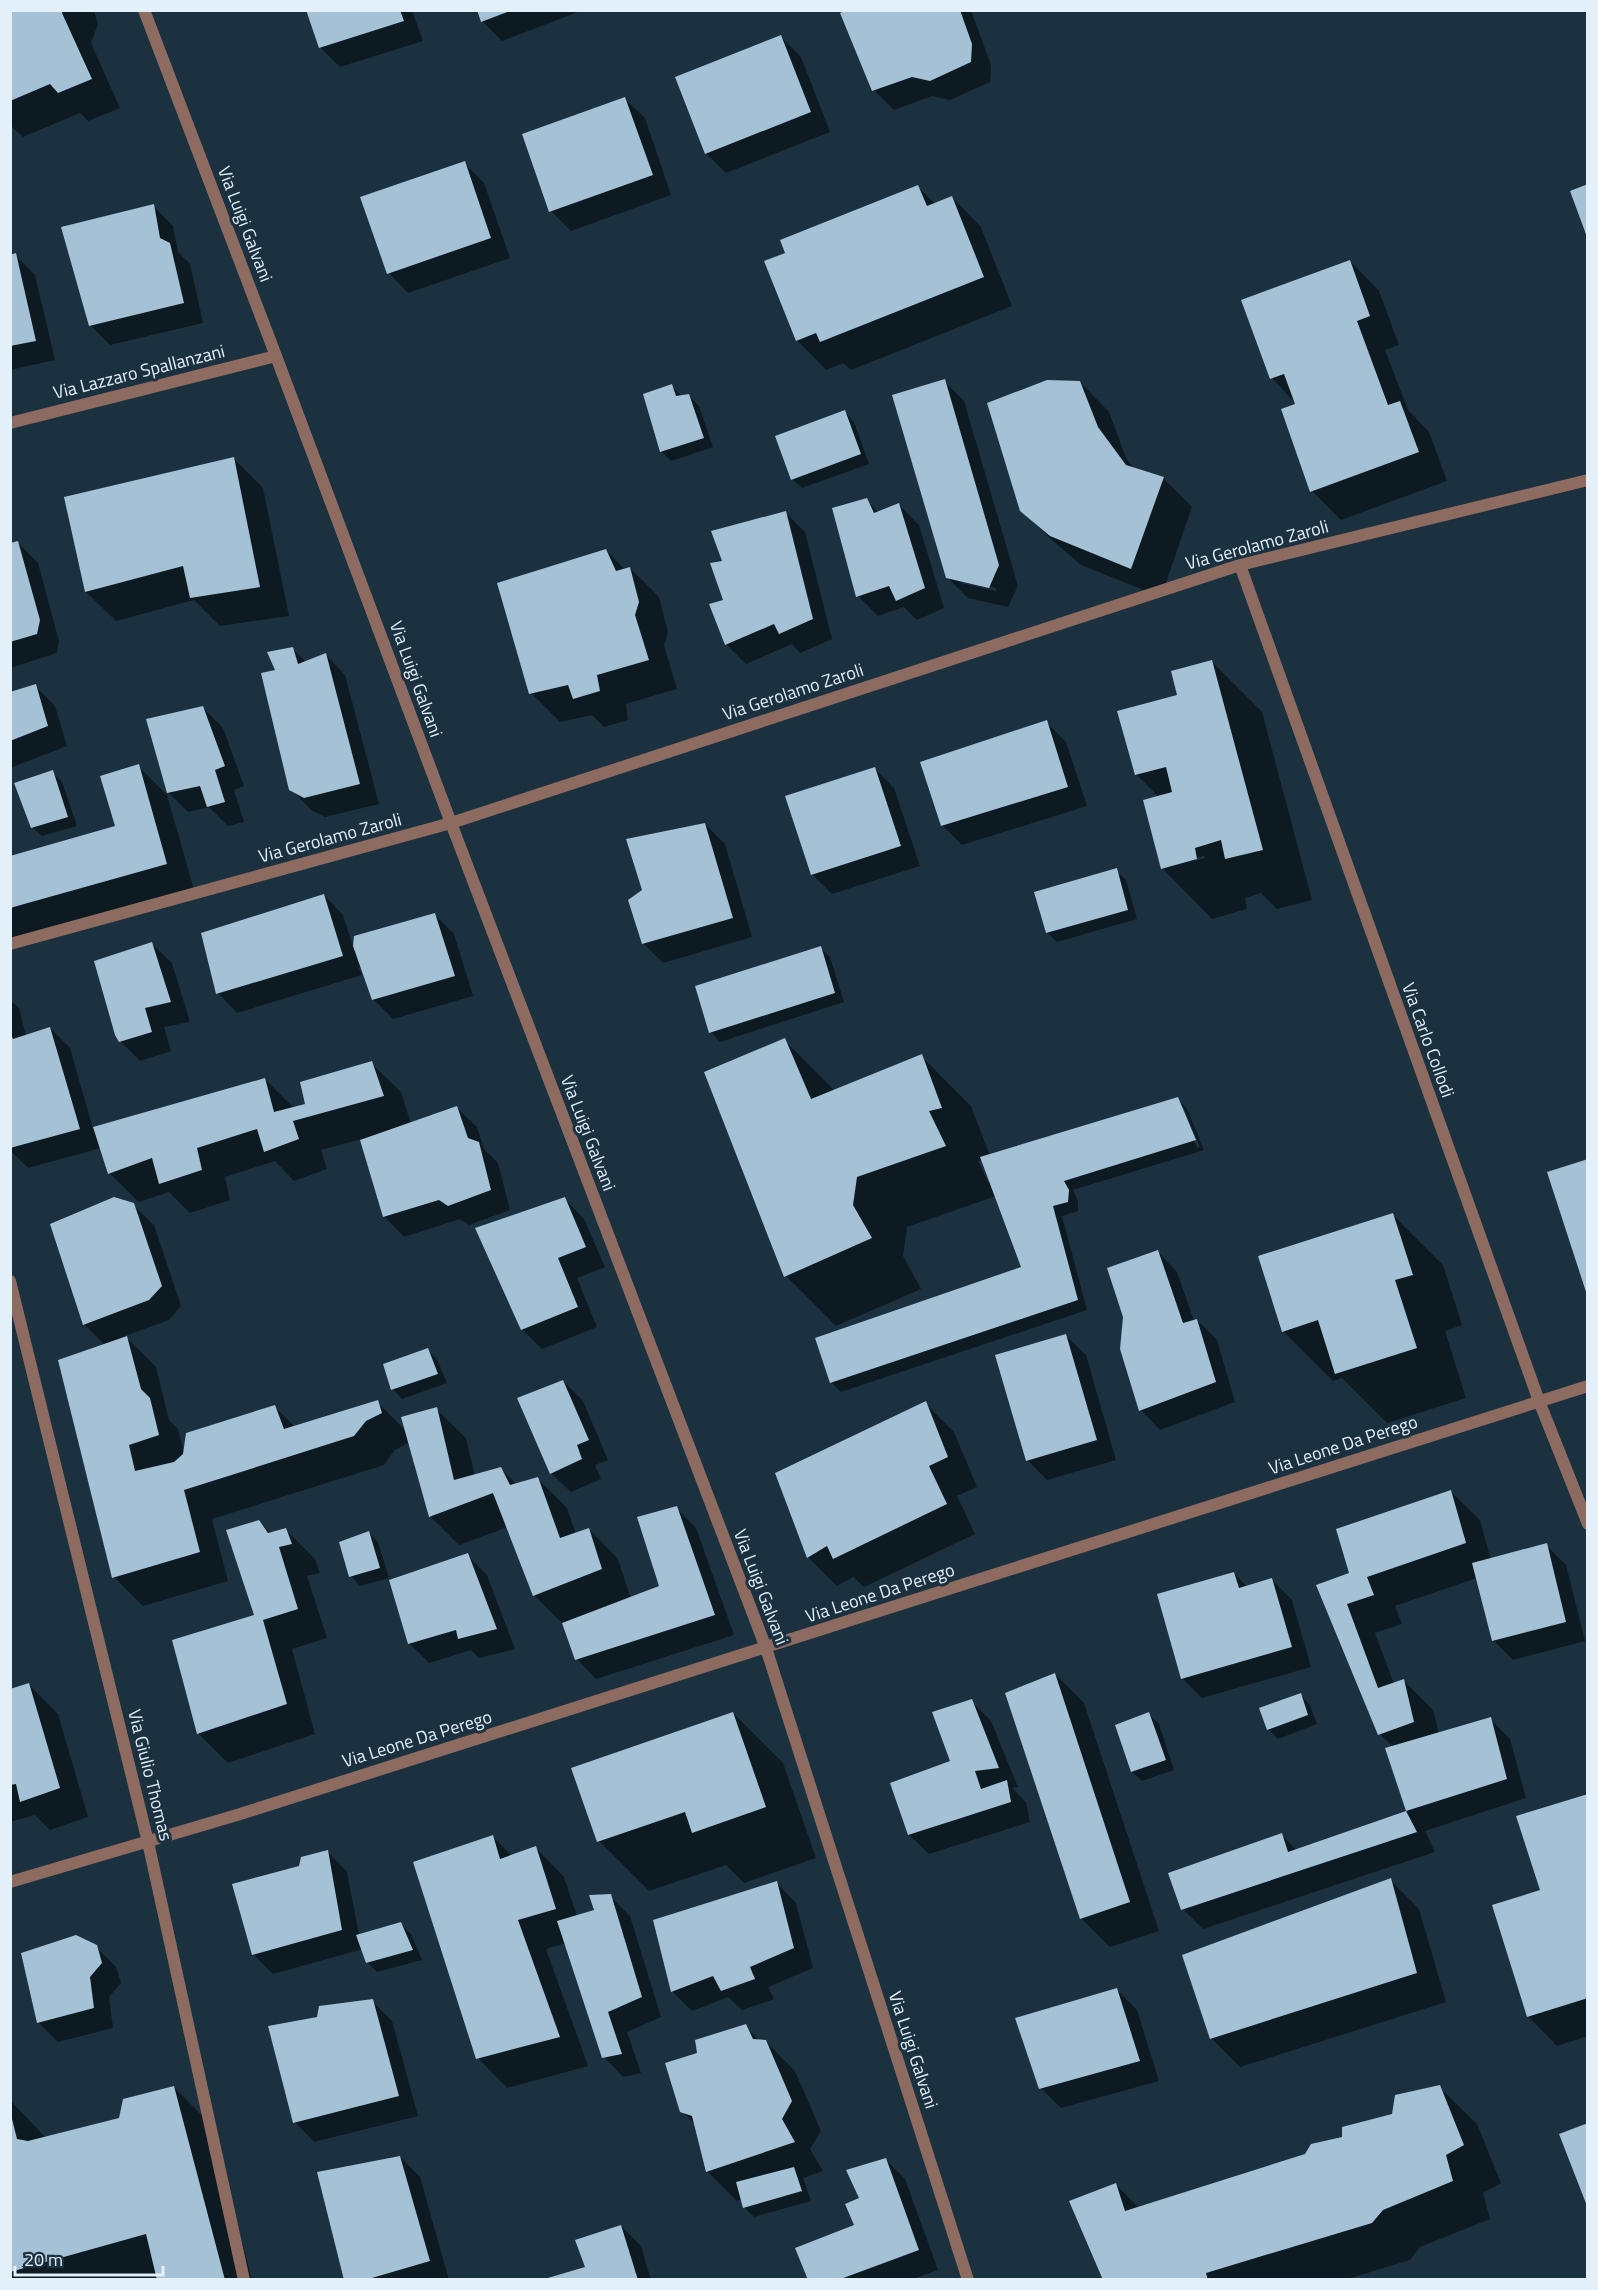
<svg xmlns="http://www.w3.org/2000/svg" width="1598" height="2290" viewBox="0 0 1598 2290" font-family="'Titillium Web',sans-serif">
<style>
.shadow{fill:#0007;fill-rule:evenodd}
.building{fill:#a4c1d6}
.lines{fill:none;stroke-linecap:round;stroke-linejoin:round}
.minor{stroke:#8d6b60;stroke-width:12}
.labels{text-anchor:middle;stroke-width:6;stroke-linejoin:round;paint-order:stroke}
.street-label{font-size:18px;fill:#e3f0fa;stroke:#1b313f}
</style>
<rect width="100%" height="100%" fill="#1b313f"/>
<!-- shadow -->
<path class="shadow" d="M 10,10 L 94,10 L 98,24 L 91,43 L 120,108 L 88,121 L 80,113 L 23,137 L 10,125 Z
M 308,10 L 412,10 L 423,41 L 340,67 L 320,47 Z
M 478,10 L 583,10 L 502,41 L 482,21 Z
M 849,10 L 971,10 L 991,65 L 990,82 L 950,100 L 932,96 L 894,110 L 874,90 L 842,13 Z
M 781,37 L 801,57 L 830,132 L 726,173 L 706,153 Z
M 625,99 L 645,118 L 671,195 L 571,231 L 551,211 Z
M 464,163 L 484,183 L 510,258 L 408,293 L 389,273 Z
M 918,187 L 935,204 L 952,197 L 981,227 L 1012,306 L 851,370 L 843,363 L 826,370 L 797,340 L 787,254 Z
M 153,206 L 173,226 L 178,252 L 190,264 L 203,323 L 110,345 L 90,325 Z
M 15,255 L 35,275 L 55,360 L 10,370 L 10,256 Z
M 1350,261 L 1379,291 L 1399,345 L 1385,350 L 1408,410 L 1429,432 L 1447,481 L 1341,520 L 1312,491 L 1297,405 L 1272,378 Z
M 944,381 L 964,401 L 1018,586 L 1008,607 L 968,598 L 948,578 ZM 961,580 L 996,588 L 996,591 L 961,583 Z
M 1080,382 L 1109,412 L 1126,458 L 1135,470 L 1163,478 L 1192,507 L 1161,597 L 1081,565 L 1052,540 L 1022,510 Z
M 672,386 L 681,396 L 689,396 L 699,406 L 713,447 L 671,461 L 662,452 L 644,394 Z
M 845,412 L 854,422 L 869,464 L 802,488 L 792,479 Z
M 234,459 L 263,488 L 289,616 L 220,626 L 194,600 L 116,621 L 86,592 L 66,499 Z
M 866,500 L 879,513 L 899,505 L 919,525 L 944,608 L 917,620 L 904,607 L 878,616 L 858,596 Z
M 785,512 L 805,532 L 832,639 L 800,653 L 792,644 L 746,664 L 726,644 L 724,563 Z
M 18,543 L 38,563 L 59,641 L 57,653 L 10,668 L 10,545 Z
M 606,550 L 625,570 L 630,568 L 659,597 L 668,632 L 664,645 L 677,689 L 626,704 L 628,720 L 604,727 L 592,715 L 560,722 L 531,693 Z
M 292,648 L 306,662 L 326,655 L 345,675 L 379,804 L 325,817 L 311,810 L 291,789 L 277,671 Z
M 1212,662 L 1262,712 L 1312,900 L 1277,909 L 1261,893 L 1245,898 L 1247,909 L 1212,919 L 1162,868 L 1159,797 L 1136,774 L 1179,696 ZM 1204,856 L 1205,858 L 1195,861 L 1195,858 Z
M 35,686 L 55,706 L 67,746 L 10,768 L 10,694 Z
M 203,708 L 223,728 L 244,786 L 234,790 L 244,822 L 228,826 L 209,807 L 188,812 L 168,792 Z
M 1046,722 L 1066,742 L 1087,806 L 962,845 L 942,825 Z
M 138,766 L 167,795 L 195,893 L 10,945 L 10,857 L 117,827 Z
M 874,768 L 894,788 L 920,866 L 832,894 L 812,874 Z
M 52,772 L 62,782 L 77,826 L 42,836 L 32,827 Z
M 705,824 L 725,844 L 752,937 L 663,963 L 643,943 L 643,891 Z
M 1116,870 L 1126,880 L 1137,919 L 1057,942 L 1047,932 Z
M 324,895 L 343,915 L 354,950 L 355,937 L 434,914 L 454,934 L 473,996 L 393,1019 L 373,999 L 362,967 L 359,968 L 362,975 L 237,1013 L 218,993 Z
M 152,944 L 172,963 L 190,1022 L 164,1027 L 171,1051 L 140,1061 L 120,1041 Z
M 820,948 L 830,957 L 844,1002 L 720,1042 L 711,1032 Z
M 10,1000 L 19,1008 L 26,1036 L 50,1028 L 70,1048 L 93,1129 L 265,1079 L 294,1108 L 307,1105 L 371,1063 L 401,1092 L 411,1124 L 457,1108 L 477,1127 L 484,1149 L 498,1163 L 510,1210 L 469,1225 L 460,1219 L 404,1237 L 385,1217 L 361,1139 L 321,1150 L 327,1169 L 294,1181 L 275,1161 L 225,1177 L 230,1200 L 190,1213 L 169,1192 L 139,1202 L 109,1173 L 101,1148 L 28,1168 L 10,1150 Z
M 784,1040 L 835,1091 L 921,1056 L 971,1106 L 990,1156 L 1178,1099 L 1187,1109 L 1204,1150 L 1073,1190 L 1078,1201 L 1078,1211 L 1062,1216 L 1087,1310 L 841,1392 L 831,1382 L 1023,1268 L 996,1196 L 907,1227 L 903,1256 L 921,1289 L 836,1326 L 786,1276 ZM 1181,1108 L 1184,1108 L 1200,1147 L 1197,1148 ZM 982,1160 L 990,1181 L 988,1182 L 978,1161 Z
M 565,1199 L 584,1219 L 605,1267 L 577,1278 L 597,1327 L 542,1349 L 522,1329 Z
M 133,1205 L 154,1225 L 181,1306 L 169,1320 L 125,1336 L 156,1367 L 169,1420 L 178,1429 L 184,1452 L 275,1407 L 295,1427 L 377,1402 L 406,1431 L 436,1409 L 466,1438 L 475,1476 L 501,1469 L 517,1485 L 538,1479 L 567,1508 L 576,1534 L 589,1529 L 618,1559 L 631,1599 L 661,1587 L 676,1508 L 696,1528 L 734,1635 L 596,1679 L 577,1659 L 564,1625 L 534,1595 L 508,1527 L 459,1545 L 430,1516 L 410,1442 L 395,1450 L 384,1465 L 212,1519 L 228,1581 L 143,1606 L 114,1577 L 105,1345 L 84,1324 Z
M 1393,1215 L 1443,1265 L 1462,1325 L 1445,1331 L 1466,1398 L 1387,1423 L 1342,1378 L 1333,1381 L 1283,1331 Z
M 1158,1252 L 1177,1272 L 1194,1321 L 1197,1320 L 1217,1340 L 1235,1402 L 1160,1430 L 1141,1410 Z
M 1066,1336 L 1086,1355 L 1116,1460 L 1047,1480 L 1027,1460 Z
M 427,1350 L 437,1359 L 447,1383 L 402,1399 L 393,1389 L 384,1365 Z
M 563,1381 L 583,1401 L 608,1460 L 595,1465 L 601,1479 L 571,1492 L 551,1473 Z
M 925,1403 L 954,1432 L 977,1487 L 957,1496 L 975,1534 L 864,1587 L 853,1577 L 837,1586 L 808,1557 L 777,1474 Z
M 1450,1491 L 1480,1520 L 1491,1560 L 1546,1545 L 1566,1565 L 1585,1641 L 1513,1660 L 1493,1640 L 1477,1578 L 1395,1606 L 1402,1624 L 1375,1633 L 1394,1684 L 1404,1681 L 1433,1710 L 1439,1734 L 1490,1719 L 1510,1739 L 1526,1798 L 1425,1831 L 1435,1852 L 1203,1929 L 1183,1909 L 1282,1835 L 1297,1851 L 1408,1812 L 1387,1749 L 1393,1747 L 1380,1734 L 1318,1586 L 1351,1574 Z
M 259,1521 L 271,1533 L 286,1530 L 315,1559 L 320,1573 L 307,1576 L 327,1638 L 292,1649 L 315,1734 L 228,1763 L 199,1734 L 174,1641 L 256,1616 Z
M 369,1533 L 378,1542 L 389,1578 L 360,1586 L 351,1576 Z
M 467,1555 L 487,1575 L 515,1649 L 479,1658 L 471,1650 L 429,1663 L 409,1643 Z
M 1234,1573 L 1247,1587 L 1272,1580 L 1292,1600 L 1311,1667 L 1202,1698 L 1182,1678 Z
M 1055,1674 L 1084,1703 L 1159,1931 L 1110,1947 L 1081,1918 Z
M 29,1685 L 58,1714 L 88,1817 L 50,1830 L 35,1815 L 10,1822 L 10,1690 Z
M 1301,1695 L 1310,1705 L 1317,1724 L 1278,1739 L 1268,1729 Z
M 971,1701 L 991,1721 L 1018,1787 L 1012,1788 L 1026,1802 L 1030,1822 L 929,1854 L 909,1835 L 952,1762 Z
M 733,1713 L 783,1763 L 816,1858 L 744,1883 L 726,1865 L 649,1891 L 599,1841 Z
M 1149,1714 L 1159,1724 L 1174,1770 L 1142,1781 L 1132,1772 L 1117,1726 Z
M 1588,1796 L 1588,2036 L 1557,2046 L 1528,2016 L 1542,1891 Z
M 493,1837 L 512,1856 L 535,1847 L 564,1877 L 577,1916 L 596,1911 L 610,1896 L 630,1916 L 661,2017 L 627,2032 L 641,2073 L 623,2077 L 604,2057 L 566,1943 L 546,1949 L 588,2066 L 507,2088 L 478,2058 Z
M 328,1852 L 347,1872 L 359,1935 L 401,1924 L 411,1934 L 422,1960 L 377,1972 L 367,1962 L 363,1949 L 273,1974 L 253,1954 L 301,1867 Z
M 1390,1880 L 1419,1909 L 1446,2002 L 1240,2067 L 1211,2038 Z
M 777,1883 L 796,1903 L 813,1968 L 768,1987 L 774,1999 L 742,2010 L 728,1997 L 692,2011 L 672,1991 Z
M 96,1947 L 116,1967 L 121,1983 L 109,1997 L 113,2028 L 58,2042 L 39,2023 L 22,1954 Z
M 1117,1990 L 1137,2010 L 1159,2081 L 1061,2108 L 1041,2088 Z
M 372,2001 L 392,2021 L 418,2116 L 314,2142 L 295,2122 L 318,2018 Z
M 745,2026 L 761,2042 L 766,2042 L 795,2071 L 821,2131 L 810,2149 L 823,2171 L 803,2178 L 811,2201 L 754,2217 L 744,2207 L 742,2199 L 737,2201 L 707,2171 L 696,2125 L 682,2111 L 699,2054 Z
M 174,2087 L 211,2125 L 252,2280 L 10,2280 L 10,2100 L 46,2138 L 121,2119 Z
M 1439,2087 L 1477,2124 L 1501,2183 L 1483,2193 L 1490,2219 L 1420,2247 L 1410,2260 L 1344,2280 L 1105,2280 L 1116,2185 L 1139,2208 L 1306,2155 L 1393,2115 Z
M 400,2157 L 420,2177 L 449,2280 L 345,2280 Z
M 885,2159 L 905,2179 L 938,2270 L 911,2280 L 810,2280 L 856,2226 L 861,2199 Z
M 621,2226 L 641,2246 L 651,2280 L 546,2280 L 587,2268 Z"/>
<!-- building -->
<path class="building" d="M 10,10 L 63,10 L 62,13 L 92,79 L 58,93 L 50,84 L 10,101 Z
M 306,10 L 400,10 L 404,21 L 319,48 Z
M 477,10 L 510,10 L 510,11 L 481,22 Z
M 845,10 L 960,10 L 972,44 L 971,62 L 930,81 L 912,77 L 872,91 L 840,13 Z
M 781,35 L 811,112 L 705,154 L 675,77 Z
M 625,97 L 653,175 L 549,212 L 522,134 Z
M 465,161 L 491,238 L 387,274 L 360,197 Z
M 1588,184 L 1588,237 L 1587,237 L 1570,191 Z
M 918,185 L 927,206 L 952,196 L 984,277 L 820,342 L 816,333 L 796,341 L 764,261 L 785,253 L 780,240 Z
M 154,204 L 160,238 L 170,243 L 184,303 L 89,326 L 61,227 Z
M 16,253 L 36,341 L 10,346 L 10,255 Z
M 1350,260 L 1370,316 L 1357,321 L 1388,405 L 1400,401 L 1419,452 L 1310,492 L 1281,409 L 1295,404 L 1284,374 L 1270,379 L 1241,300 Z
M 945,379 L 999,565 L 989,588 L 946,578 L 892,395 Z
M 1047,380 L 1080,381 L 1098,427 L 1126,465 L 1164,477 L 1131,569 L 1050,536 L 1020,511 L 987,403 Z
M 672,384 L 676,396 L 689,394 L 704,438 L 660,452 L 643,394 Z
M 845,410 L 861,454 L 791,480 L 775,436 Z
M 234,457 L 260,587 L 190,598 L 183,566 L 85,592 L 64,497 Z
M 867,498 L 874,513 L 899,503 L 925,588 L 896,601 L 889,586 L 856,597 L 832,508 Z
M 786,511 L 813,619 L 779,634 L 774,624 L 725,645 L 709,604 L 723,600 L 710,563 L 722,561 L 711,531 Z
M 18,541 L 40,620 L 37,634 L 10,642 L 10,543 Z
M 606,549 L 616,571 L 630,567 L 639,602 L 635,615 L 649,660 L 597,675 L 600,691 L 573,699 L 568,685 L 529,694 L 497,583 Z
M 293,647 L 298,664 L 326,653 L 360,784 L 304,798 L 289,790 L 261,673 L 275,670 L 267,652 Z
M 1212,660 L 1263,850 L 1225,859 L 1221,840 L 1195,848 L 1197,859 L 1161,869 L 1143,800 L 1172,792 L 1166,767 L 1135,775 L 1117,711 L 1177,695 L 1171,671 Z
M 36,684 L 48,726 L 10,741 L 10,692 Z
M 203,706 L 225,766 L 215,770 L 225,802 L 207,807 L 200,786 L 167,793 L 146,719 Z
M 1047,720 L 1068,787 L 941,826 L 920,762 Z
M 139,764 L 167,864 L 10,908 L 10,856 L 115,826 L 100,776 Z
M 875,767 L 901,846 L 811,875 L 785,796 Z
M 53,770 L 68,817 L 31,828 L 14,783 Z
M 705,823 L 733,918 L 642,944 L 628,900 L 642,890 L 626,839 Z
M 1117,868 L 1128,910 L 1046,933 L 1034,892 Z
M 324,894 L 343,956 L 216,994 L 201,933 Z
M 435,913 L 455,976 L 372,1000 L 353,946 L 354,936 Z
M 152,942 L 171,1002 L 145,1008 L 152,1032 L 119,1042 L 115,1035 L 94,961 Z
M 821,946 L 835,993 L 709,1033 L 695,986 Z
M 50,1027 L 80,1129 L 10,1148 L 10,1032 L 13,1039 Z
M 785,1038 L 811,1099 L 922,1054 L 942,1108 L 929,1111 L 946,1146 L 857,1177 L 853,1205 L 872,1238 L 784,1277 L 704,1072 Z
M 372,1061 L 384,1096 L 293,1121 L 299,1139 L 264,1152 L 257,1129 L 197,1148 L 202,1170 L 159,1184 L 152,1158 L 108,1174 L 93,1127 L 265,1078 L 274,1112 L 305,1104 L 300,1082 Z
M 1178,1097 L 1196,1140 L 1064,1181 L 1069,1190 L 1068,1202 L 1053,1206 L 1078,1300 L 830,1383 L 815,1338 L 1021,1267 L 980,1157 Z
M 457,1106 L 468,1138 L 479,1142 L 491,1190 L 448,1206 L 439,1200 L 383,1217 L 360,1140 Z
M 1588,1159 L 1588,1295 L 1587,1295 L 1547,1172 Z
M 114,1197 L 134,1203 L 162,1286 L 149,1300 L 83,1325 L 50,1224 Z
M 565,1197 L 586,1247 L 558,1258 L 578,1307 L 521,1330 L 475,1228 Z
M 1393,1213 L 1413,1275 L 1395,1280 L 1417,1348 L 1335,1374 L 1318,1320 L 1282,1332 L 1258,1256 Z
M 1158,1250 L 1183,1323 L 1197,1319 L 1216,1382 L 1139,1411 L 1120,1349 L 1123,1317 L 1107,1268 Z
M 1066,1334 L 1097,1440 L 1026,1461 L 995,1355 Z
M 127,1336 L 141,1389 L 150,1398 L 159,1435 L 129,1445 L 135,1471 L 174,1462 L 183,1454 L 186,1433 L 275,1405 L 284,1429 L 378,1400 L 382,1413 L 366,1421 L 354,1436 L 184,1490 L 200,1552 L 112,1578 L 58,1360 Z
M 428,1348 L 438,1374 L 391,1390 L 383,1364 Z
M 563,1380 L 589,1440 L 577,1445 L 582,1459 L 550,1474 L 517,1398 Z
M 926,1401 L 948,1457 L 929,1466 L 947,1504 L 833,1559 L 827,1546 L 807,1558 L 775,1473 Z
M 437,1407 L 454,1480 L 501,1467 L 510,1485 L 538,1477 L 560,1538 L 589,1528 L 602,1569 L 533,1596 L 493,1493 L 429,1517 L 401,1417 Z
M 1451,1490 L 1466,1543 L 1367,1577 L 1374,1595 L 1347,1604 L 1378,1688 L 1404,1679 L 1414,1722 L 1378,1735 L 1316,1585 L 1349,1573 L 1336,1529 Z
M 677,1506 L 715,1615 L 575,1660 L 562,1623 L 659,1586 L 637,1517 Z
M 259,1520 L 268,1533 L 286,1528 L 292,1544 L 279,1547 L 298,1609 L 263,1620 L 287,1704 L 197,1734 L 172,1640 L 254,1615 L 226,1530 Z
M 369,1531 L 380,1568 L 349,1577 L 339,1542 Z
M 1547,1543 L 1566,1622 L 1492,1641 L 1472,1563 Z
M 468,1553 L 497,1629 L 458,1639 L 456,1630 L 408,1644 L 389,1580 Z
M 1234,1572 L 1239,1588 L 1272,1578 L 1292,1647 L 1181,1679 L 1157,1594 Z
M 1055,1673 L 1130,1902 L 1080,1919 L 1005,1693 Z
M 29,1683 L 60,1788 L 20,1802 L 16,1784 L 10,1785 L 10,1689 Z
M 1301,1693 L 1308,1715 L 1267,1730 L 1259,1708 Z
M 972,1699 L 999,1768 L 975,1771 L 981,1789 L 1007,1780 L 1011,1802 L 908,1835 L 890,1783 L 950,1761 L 932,1712 Z
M 733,1712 L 766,1807 L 692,1833 L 685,1812 L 597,1842 L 571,1768 Z
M 1149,1712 L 1166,1760 L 1131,1772 L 1115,1725 Z
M 1491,1717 L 1507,1779 L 1406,1811 L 1385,1748 Z
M 1588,1794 L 1588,1998 L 1527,2017 L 1492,1905 L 1540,1890 L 1516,1816 Z
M 1406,1811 L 1417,1832 L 1181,1910 L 1168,1873 L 1282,1833 L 1288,1852 Z
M 493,1835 L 500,1859 L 536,1846 L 556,1909 L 518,1920 L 560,2037 L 476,2059 L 413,1862 Z
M 328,1850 L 342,1930 L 252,1955 L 232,1884 L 299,1866 L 301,1857 Z
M 1391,1878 L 1417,1973 L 1210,2039 L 1182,1955 Z
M 777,1881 L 794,1948 L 750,1967 L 755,1979 L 721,1991 L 713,1976 L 671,1992 L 653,1920 Z
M 611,1894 L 642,1997 L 608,2012 L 622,2054 L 602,2058 L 557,1921 L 594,1910 L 589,1895 Z
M 401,1922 L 413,1950 L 366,1963 L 356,1935 Z
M 76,1935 L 97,1945 L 102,1963 L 90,1977 L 94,2008 L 37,2023 L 21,1953 Z
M 1117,1988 L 1140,2061 L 1039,2089 L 1015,2018 Z
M 373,1999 L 399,2096 L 293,2123 L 268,2026 L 317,2017 L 319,2006 Z
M 746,2024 L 753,2039 L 766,2040 L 792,2101 L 782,2119 L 795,2142 L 706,2172 L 692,2116 L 680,2112 L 665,2063 L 697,2053 L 695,2040 Z
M 1440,2085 L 1464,2145 L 1446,2155 L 1453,2181 L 1383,2210 L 1372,2223 L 1206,2273 L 1208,2280 L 1103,2280 L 1069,2201 L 1116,2183 L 1125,2211 L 1305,2154 L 1311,2144 L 1342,2137 L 1342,2127 L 1392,2114 L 1395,2095 Z
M 174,2086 L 225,2280 L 157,2280 L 146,2234 L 10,2272 L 10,2111 L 17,2139 L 28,2141 L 119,2118 L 123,2099 Z
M 1588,2123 L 1588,2206 L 1587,2206 L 1559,2134 Z
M 400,2156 L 430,2261 L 365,2280 L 344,2280 L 317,2172 Z
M 886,2158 L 919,2250 L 838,2280 L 808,2280 L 795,2248 L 854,2225 L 845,2204 L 859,2198 L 846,2170 Z
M 794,2167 L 802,2191 L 743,2208 L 736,2182 Z
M 621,2225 L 638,2280 L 541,2280 L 585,2267 L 575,2240 Z"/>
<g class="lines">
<!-- minor -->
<path class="minor" d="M 144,10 L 276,356 L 451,823 L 766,1648 L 968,2280
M 10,423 L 276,356
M 1240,565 L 1539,1401 L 1588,1524
M 10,944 L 451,823 L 1240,565 L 1588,480
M 10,1281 L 148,1842 L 244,2280
M 10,1882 L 237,1815 L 1588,1386"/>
</g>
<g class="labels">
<!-- street labels -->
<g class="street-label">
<text transform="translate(245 224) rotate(69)" y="6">Via Luigi Galvani</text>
<text transform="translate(139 372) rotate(-14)" y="6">Via Lazzaro Spallanzani</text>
<text transform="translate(1257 545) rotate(-15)" y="6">Via Gerolamo Zaroli</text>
<text transform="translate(416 679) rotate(70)" y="6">Via Luigi Galvani</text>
<text transform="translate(793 692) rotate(-18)" y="6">Via Gerolamo Zaroli</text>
<text transform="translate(330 838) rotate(-15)" y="6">Via Gerolamo Zaroli</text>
<text transform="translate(1428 1040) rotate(70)" y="6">Via Carlo Collodi</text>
<text transform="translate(588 1133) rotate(69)" y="6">Via Luigi Galvani</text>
<text transform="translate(1343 1445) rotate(-18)" y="6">Via Leone Da Perego</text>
<text transform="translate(761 1587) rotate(69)" y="6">Via Luigi Galvani</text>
<text transform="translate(880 1593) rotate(-18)" y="6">Via Leone Da Perego</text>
<text transform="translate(417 1739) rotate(-17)" y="6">Via Leone Da Perego</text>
<text transform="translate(150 1775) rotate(76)" y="6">Via Giulio Thomas</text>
<text transform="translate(913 2050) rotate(72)" y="6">Via Luigi Galvani</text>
</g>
</g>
<!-- border -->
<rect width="1598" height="2290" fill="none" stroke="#e3f0fa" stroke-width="24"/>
<!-- scale -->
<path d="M15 2266v9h148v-9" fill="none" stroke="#e3f0fa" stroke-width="3"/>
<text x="24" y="2266" font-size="18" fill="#e3f0fa" stroke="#1b313f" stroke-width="4.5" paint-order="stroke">20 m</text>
</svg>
